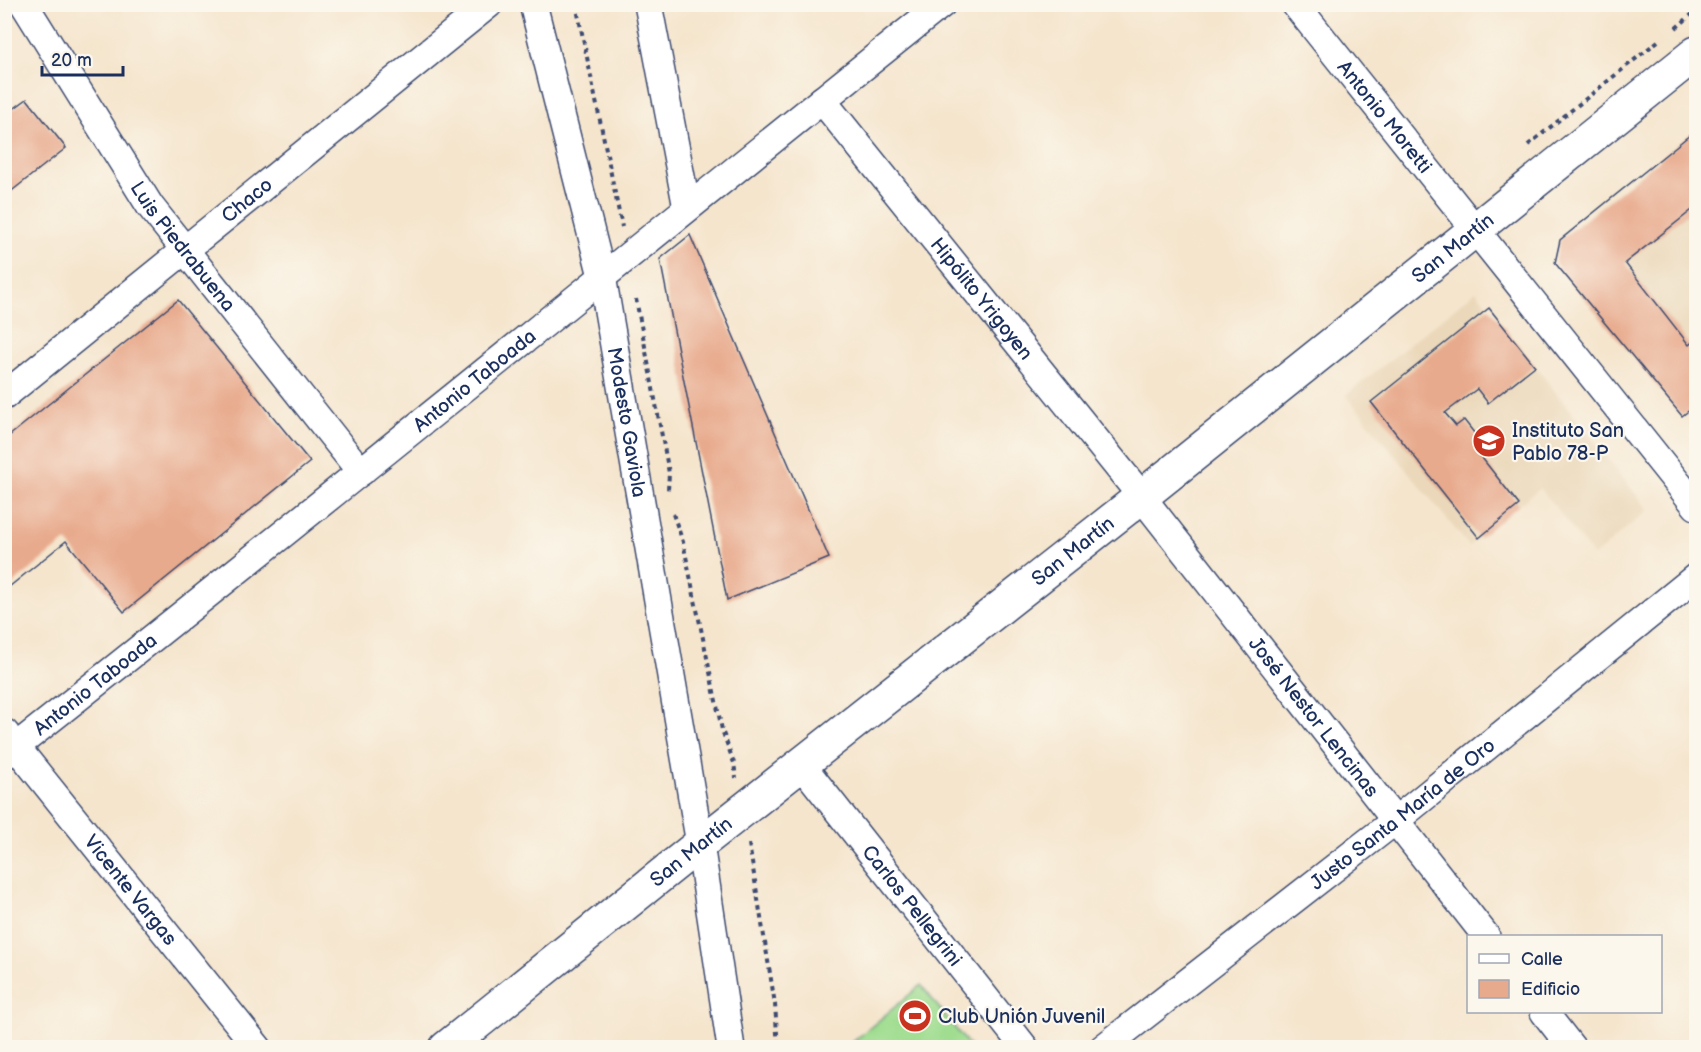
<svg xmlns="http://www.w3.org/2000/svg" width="1701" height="1052" viewBox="0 0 1701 1052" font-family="'Balsamiq Sans',sans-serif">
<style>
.built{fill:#ebd8ba}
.green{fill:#a0dd91;stroke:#5e8678;stroke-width:1.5}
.building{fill:#e8aa8d}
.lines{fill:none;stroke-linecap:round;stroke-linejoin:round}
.minor-casing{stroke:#3c4a6f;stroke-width:30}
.major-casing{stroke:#3c4a6f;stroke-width:36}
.path{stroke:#3c4a6f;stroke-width:4;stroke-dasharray:4.5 4.5;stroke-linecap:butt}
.minor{stroke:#fff;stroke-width:27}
.major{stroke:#fff;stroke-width:33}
.labels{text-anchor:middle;stroke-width:4.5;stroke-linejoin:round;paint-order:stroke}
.street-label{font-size:20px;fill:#1b2f5e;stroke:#fbf7ec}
.poi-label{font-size:20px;fill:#1b2f5e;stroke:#fbf7ec;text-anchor:start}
</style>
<rect width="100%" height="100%" fill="#fbf7ec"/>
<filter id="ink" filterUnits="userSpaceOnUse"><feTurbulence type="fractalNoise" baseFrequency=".0167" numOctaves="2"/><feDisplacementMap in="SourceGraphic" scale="12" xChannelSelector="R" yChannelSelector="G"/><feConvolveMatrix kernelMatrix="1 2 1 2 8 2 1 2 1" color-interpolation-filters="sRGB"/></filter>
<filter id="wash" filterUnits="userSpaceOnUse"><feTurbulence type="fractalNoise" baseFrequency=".008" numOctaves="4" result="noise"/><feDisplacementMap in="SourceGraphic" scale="24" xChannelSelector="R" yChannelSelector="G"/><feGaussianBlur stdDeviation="1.35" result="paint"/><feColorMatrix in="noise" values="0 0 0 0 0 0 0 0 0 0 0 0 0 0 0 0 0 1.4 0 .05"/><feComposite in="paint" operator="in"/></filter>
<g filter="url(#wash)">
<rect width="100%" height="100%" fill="#f5e5cd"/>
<!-- built -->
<path class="built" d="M 1696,130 L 1696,405 L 1682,416 L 1555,263 L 1560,240 Z
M 1476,291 L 1648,510 L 1594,556 L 1540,488 L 1469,546 L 1346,395 Z"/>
<!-- green -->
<path class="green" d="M 921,985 L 970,1047 L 847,1047 Z"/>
<g id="blocks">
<!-- building -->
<path class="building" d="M 27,99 L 66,148 L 4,197 L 4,116 Z
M 1696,130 L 1696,207 L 1625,263 L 1689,345 L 1696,339 L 1696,405 L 1682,416 L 1555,263 L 1560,240 Z
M 690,235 L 829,558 L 727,600 L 660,259 Z
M 178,300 L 310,462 L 124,612 L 66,541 L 4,591 L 4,440 Z
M 1489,308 L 1535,366 L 1488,403 L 1477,389 L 1445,413 L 1456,426 L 1464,420 L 1482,443 L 1475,449 L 1519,505 L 1479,538 L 1371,402 Z"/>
</g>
</g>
<g filter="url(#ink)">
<use href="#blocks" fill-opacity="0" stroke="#3c4a6f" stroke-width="1.5"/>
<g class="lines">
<defs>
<g id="minor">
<path id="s1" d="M 24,4 L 150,206 L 361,472"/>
<path id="s2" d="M 533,4 L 602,276 L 700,844 L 731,1048"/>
<path d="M 648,4 L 687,208"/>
<path id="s3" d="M 1295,4 L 1696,506"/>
<path id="s4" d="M 822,100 L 1130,482 L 1486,936"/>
<path id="s5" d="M 4,396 L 489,4"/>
<path id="s6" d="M 5,733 L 258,1048"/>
<path id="s7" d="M 4,756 C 319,508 629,254 942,4"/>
<path id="s8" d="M 801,764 L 1025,1048"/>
<path d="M 1544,1012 L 1572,1048"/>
<path id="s9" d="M 1103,1048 L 1396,820 L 1696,577"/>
</g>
<g id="major">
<path id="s10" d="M 446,1048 L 700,844 L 1141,497 L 1696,53"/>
</g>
</defs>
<!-- minor casing -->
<use href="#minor" class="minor-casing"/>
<!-- major casing -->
<use href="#major" class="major-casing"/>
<!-- path -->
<path class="path" d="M 576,4 L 622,227
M 1676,28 L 1696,11
M 1528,145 L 1658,41
M 636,299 L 669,473 L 668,490
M 673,514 L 683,542 L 722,730 L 734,763 L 736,778
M 749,844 L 775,1004 L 778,1048"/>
<!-- minor -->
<use href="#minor" class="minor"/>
<!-- major -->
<use href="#major" class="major"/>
</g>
</g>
<!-- icons -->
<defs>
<symbol id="school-disc" viewBox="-11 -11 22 22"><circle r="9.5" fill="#c8321e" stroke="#fbf7ec"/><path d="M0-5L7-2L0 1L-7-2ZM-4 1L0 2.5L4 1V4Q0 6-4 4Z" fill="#fff"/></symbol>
<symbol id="stadium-disc" viewBox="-11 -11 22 22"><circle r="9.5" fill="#c8321e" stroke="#fbf7ec"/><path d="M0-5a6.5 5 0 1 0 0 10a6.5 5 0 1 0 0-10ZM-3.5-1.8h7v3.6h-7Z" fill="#fff"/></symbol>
</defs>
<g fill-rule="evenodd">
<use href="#school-disc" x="1470" y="422" width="38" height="38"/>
<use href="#stadium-disc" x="896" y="997" width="38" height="38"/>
</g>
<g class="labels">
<!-- street labels -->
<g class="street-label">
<text dy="7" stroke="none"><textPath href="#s3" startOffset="144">Antonio Moretti</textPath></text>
<text dy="7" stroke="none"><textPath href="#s5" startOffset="312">Chaco</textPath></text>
<text dy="7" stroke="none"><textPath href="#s1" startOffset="290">Luis Piedrabuena</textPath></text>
<text dy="7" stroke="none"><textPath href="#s10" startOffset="1286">San Martín</textPath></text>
<text dy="7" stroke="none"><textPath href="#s4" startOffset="255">Hipólito Yrigoyen</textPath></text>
<text dy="7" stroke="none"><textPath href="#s7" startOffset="602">Antonio Taboada</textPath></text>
<text dy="7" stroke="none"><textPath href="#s2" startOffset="429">Modesto Gaviola</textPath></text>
<text dy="7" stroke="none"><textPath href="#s10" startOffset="800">San Martín</textPath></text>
<text dy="7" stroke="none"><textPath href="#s7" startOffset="116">Antonio Taboada</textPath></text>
<text dy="7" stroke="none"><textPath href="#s4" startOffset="789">José Nestor Lencinas</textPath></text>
<text dy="7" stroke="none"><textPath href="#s9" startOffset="380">Justo Santa María de Oro</textPath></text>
<text dy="7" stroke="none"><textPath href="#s10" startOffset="314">San Martín</textPath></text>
<text dy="7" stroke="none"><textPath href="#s6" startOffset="201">Vicente Vargas</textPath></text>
<text dy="7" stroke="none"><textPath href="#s8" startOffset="180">Carlos Pellegrini</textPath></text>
</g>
<!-- poi labels -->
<g class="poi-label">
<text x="1512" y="437">Instituto San<tspan x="1512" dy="23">Pablo 78-P</tspan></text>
<text x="938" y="1023">Club Unión Juvenil</text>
</g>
</g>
<!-- margin -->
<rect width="1701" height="1052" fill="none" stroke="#fbf7ec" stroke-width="24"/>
<!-- legend -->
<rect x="1467" y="935" width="195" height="78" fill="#fbf7ec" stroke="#a1a7b3" stroke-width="1.5"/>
<rect x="1479" y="954" width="30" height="9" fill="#ffffff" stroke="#a1a7b3" stroke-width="1.5"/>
<text x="1521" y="965" font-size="18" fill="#1b2f5e">Calle</text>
<rect x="1479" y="980" width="30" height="18" fill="#e8aa8d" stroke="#a1a7b3" stroke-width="1.5"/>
<text x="1521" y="995" font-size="18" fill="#1b2f5e">Edificio</text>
<!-- scale -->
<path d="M42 66v9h81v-9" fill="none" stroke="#1b2f5e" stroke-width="3"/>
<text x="51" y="66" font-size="18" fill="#1b2f5e" stroke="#fbf7ec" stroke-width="4.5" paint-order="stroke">20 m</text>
</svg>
